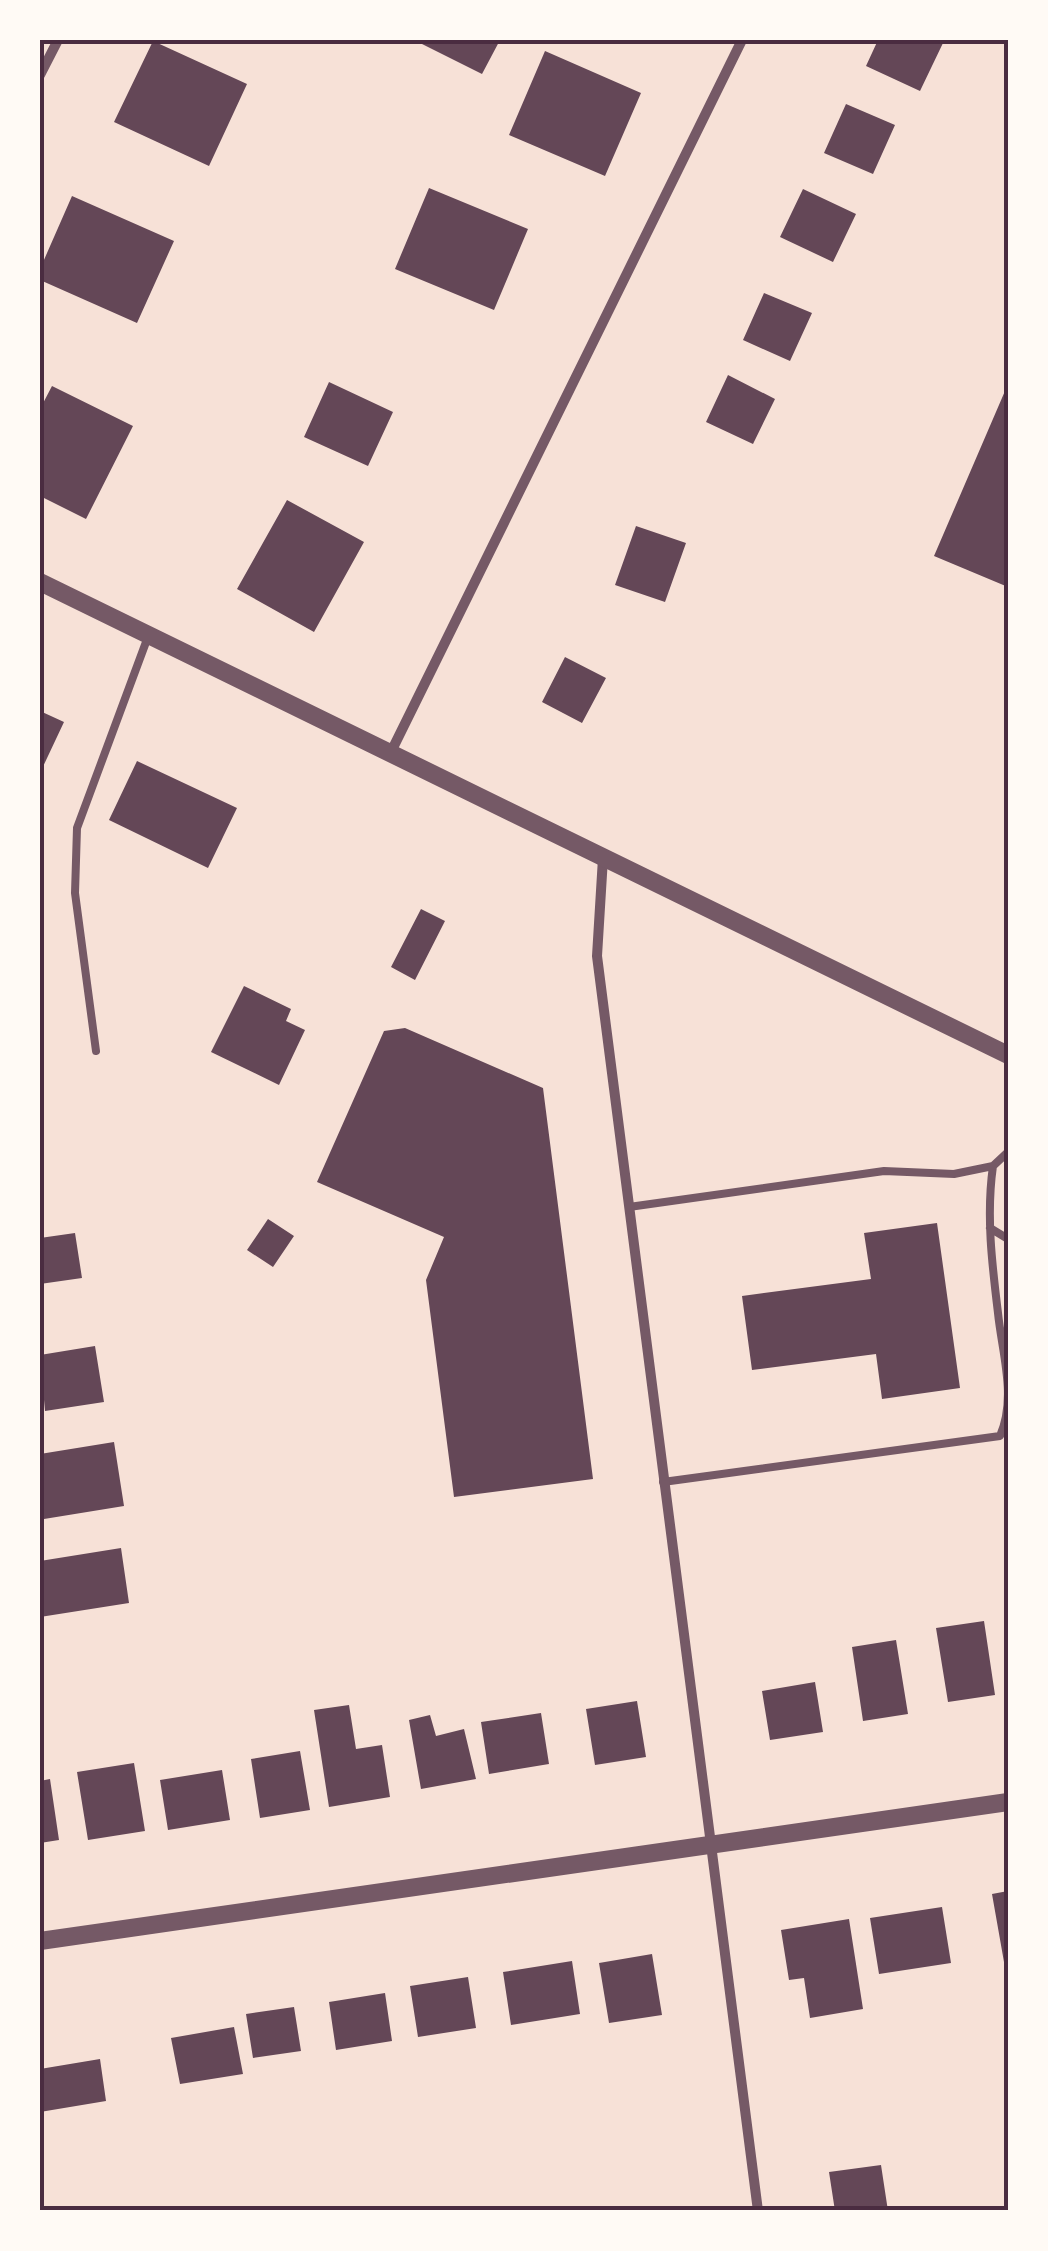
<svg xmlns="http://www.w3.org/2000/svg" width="1048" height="2251" viewBox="0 0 1048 2251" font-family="Cabin,sans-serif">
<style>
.building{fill:#644757}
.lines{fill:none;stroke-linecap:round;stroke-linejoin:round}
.service{stroke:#755966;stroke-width:8}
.minor{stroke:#755966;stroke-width:10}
.tertiary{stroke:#755966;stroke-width:18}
.neatline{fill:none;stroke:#4a2c40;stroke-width:4}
</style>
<rect width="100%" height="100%" fill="#f7e1d7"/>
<!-- building -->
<path class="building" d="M 414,40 L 500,40 L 482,74 Z
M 878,40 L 943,43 L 920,91 L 866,66 Z
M 153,41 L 247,84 L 209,166 L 114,122 Z
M 545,51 L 641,93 L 605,176 L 509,135 Z
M 846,104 L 895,125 L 873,174 L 824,153 Z
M 429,188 L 528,229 L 494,310 L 395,269 Z
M 803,189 L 856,214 L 833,262 L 780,237 Z
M 72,196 L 174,241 L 137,323 L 40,280 L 40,269 Z
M 764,293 L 812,313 L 790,361 L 743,340 Z
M 728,375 L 775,399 L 753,444 L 706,422 Z
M 329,382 L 393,412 L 368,466 L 304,437 Z
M 1008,384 L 1008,587 L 934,556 Z
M 52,386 L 133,426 L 86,519 L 40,496 L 40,409 Z
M 287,500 L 364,542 L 314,632 L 237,589 Z
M 636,526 L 686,543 L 665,602 L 615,585 Z
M 565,657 L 606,678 L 582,723 L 542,702 Z
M 40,711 L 64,722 L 40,773 Z
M 137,761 L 237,808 L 208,868 L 109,820 Z
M 421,909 L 445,921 L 415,980 L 391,967 Z
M 244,986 L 291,1009 L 286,1021 L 305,1030 L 279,1085 L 211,1052 Z
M 405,1028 L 543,1088 L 593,1479 L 454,1497 L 426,1280 L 444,1237 L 317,1182 L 384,1031 Z
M 268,1219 L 294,1236 L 273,1267 L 247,1250 Z
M 937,1223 L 960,1388 L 882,1399 L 876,1354 L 752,1370 L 742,1296 L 871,1279 L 864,1233 Z
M 75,1233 L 82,1278 L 40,1284 L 40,1238 Z
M 95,1346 L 104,1402 L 45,1411 L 40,1355 Z
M 114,1442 L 124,1506 L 44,1519 L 40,1454 Z
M 121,1548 L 129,1603 L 40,1617 L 40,1561 Z
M 984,1621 L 995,1695 L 948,1702 L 936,1628 Z
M 896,1640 L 908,1714 L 863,1721 L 852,1647 Z
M 815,1682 L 823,1732 L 770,1740 L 762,1691 Z
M 637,1701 L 646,1757 L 595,1765 L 586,1709 Z
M 349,1705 L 356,1749 L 382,1745 L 390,1797 L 329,1807 L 314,1710 Z
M 541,1713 L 549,1764 L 489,1774 L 481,1722 Z
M 430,1715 L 436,1736 L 464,1729 L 476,1779 L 421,1789 L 409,1720 Z
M 300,1751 L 310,1810 L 260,1818 L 251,1759 Z
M 134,1763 L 145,1831 L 88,1840 L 77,1772 Z
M 222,1770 L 230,1820 L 168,1830 L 160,1780 Z
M 50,1779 L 59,1840 L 40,1843 L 40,1781 Z
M 1008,1891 L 1008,1961 L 1004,1962 L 992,1894 Z
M 942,1907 L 951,1963 L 879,1974 L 870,1918 Z
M 849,1919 L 863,2009 L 810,2018 L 804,1978 L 789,1980 L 781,1930 Z
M 652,1954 L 662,2015 L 609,2023 L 599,1963 Z
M 572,1961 L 580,2014 L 511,2025 L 503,1972 Z
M 468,1977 L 476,2028 L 418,2037 L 410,1986 Z
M 385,1993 L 392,2041 L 336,2050 L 329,2002 Z
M 294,2007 L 301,2051 L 253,2058 L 246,2014 Z
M 234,2027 L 243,2074 L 180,2084 L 171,2038 Z
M 100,2059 L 106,2101 L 40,2112 L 40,2069 Z
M 881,2165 L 888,2211 L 835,2211 L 829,2172 Z"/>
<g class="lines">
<!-- service -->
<path class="service" d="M 96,1051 L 75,893 L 77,828 L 149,634
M 629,1207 L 884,1171 L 954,1174 L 993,1166 L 1008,1152
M 990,1228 L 1008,1239
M 663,1482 L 1000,1436 C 1017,1397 1002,1353 998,1313 C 992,1264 986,1215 993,1166"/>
<!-- minor -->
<path class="minor" d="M 40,75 L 58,40
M 389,756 L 742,40
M 603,858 L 597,956 L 758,2211"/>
<!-- tertiary -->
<path class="tertiary" d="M 40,582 L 1008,1055
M 40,1941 L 1008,1802"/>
</g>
<!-- border -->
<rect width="1048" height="2251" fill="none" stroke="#fffaf5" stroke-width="85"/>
<rect x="42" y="42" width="964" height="2166" class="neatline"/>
</svg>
